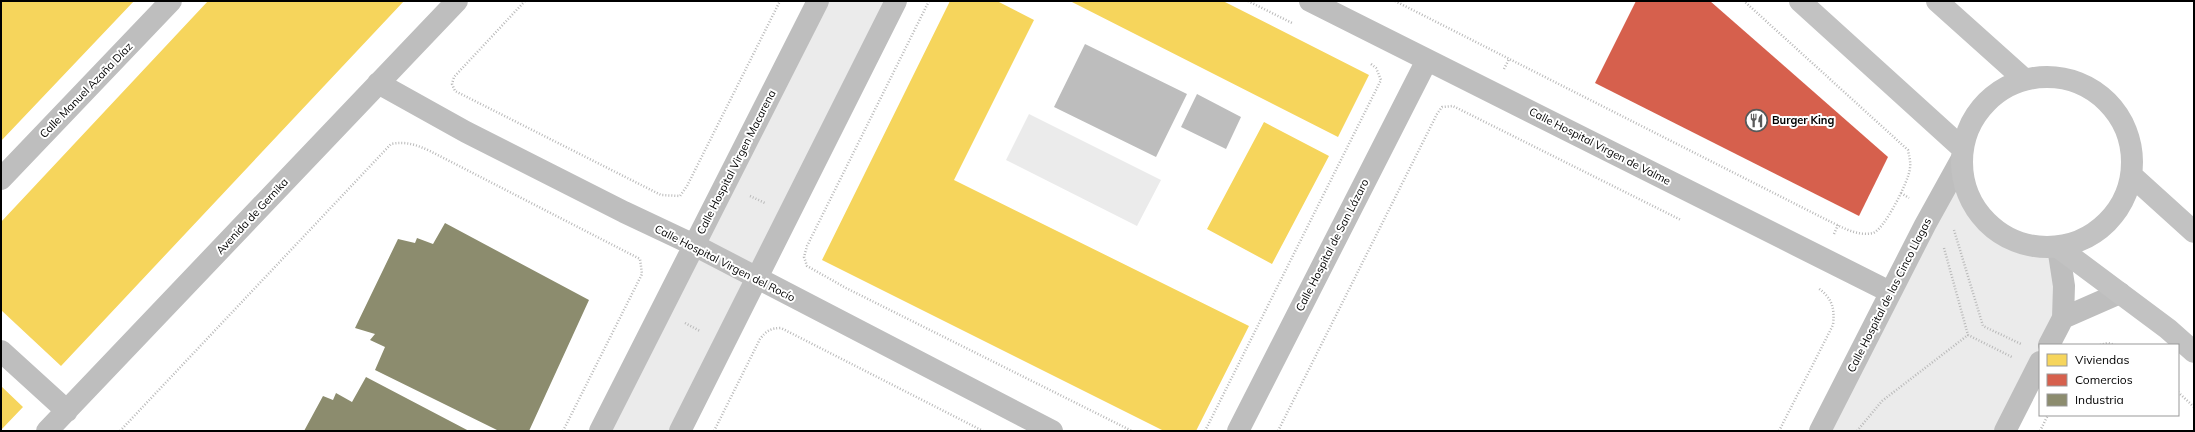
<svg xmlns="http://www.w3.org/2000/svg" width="2195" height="432" viewBox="0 0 2195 432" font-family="Mulish,sans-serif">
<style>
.green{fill:#ebebeb}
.water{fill:#bdbdbd}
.homes{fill:#f6d55c}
.shops{fill:#d6604d}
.industry{fill:#8c8c6e}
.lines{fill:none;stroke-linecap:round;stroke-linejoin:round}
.path{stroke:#b9b9b9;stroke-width:2.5;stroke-dasharray:1 2;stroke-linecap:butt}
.street{stroke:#bebebe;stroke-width:22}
.secondary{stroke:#c2c2c2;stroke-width:22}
.labels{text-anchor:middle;stroke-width:4;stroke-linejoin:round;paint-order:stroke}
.street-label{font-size:11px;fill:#000;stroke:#fff}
.poi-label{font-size:11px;font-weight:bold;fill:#000;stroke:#fff;text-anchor:start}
</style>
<rect width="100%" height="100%" fill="#fff"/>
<!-- green -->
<path class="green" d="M 818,1 L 896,1 L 680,431 L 600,431 Z
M 1029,114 L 1161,180 L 1137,226 L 1006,160 Z
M 1961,160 C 1962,168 1962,177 1964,185 C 1973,216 2001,240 2033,246 C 2041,248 2050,247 2058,247 L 2064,286 L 2040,362 L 2005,431 L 1820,431 Z"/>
<!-- water -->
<path class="water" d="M 1085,44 L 1187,94 L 1156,157 L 1054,107 Z
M 1197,94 L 1241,117 L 1226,149 L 1181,127 Z"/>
<!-- homes -->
<path class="homes" d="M 1,1 L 134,1 L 1,141 Z
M 208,1 L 404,1 L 61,366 L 1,310 L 1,222 Z
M 950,1 L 997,1 L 1034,20 L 954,180 L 1249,326 L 1196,431 L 1164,431 L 822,260 Z
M 1070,1 L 1223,1 L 1369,75 L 1338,137 Z
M 1264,122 L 1329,156 L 1272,264 L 1207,229 Z
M 1,386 L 23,407 L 1,430 Z"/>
<!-- shops -->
<path class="shops" d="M 1636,1 L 1710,1 L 1888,157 L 1859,216 L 1595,83 Z"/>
<!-- industry -->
<path class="industry" d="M 445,223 L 589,300 L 529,431 L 499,431 L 375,370 L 385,347 L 370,340 L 375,334 L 355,328 L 398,239 L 415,243 L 417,238 L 433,244 Z
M 366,377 L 469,431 L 304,431 L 323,396 L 333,400 L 336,393 L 352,402 Z"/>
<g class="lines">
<!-- path -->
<path class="path" d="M 525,1 L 454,77 L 452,84 L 455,91 L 661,195 L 680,196 L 687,186 L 780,1
M 929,1 L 807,246 L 804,257 L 807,266 L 846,288 L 1132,431
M 1248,1 L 1292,23
M 1395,1 L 1827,220 C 1840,226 1857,237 1873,233 C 1884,230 1909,181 1910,168 C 1911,162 1909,156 1908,150 L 1744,1
M 1504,69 L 1509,59
M 1901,193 L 1909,198
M 750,196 L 765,203
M 1954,230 L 1983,326 L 2021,344
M 1834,234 L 1838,225
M 1944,248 L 1968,335 L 2012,357
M 685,323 L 700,331
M 2100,345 L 2108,343 L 2115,345
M 2178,392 L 2194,407
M 120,431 L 391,144 C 406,141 417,145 430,151 L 640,259 L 642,274 L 563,431
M 714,431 L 760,339 C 766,331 771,328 781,328 L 983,431
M 1205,431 L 1381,80 L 1376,68 L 1371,64
M 1278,431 L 1437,114 L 1442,107 L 1453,106 L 1681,220
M 1779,431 L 1833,325 C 1835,308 1832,298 1818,288
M 1857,431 L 1882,401 L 1968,335
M 2040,431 L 2048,415"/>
<!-- street -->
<path class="street" d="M 1310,1 L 1890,292
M 378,83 L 466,132 L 624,212 L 694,245 L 1052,431
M 1,179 L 171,1
M 2058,247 L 2064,286 L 2063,318
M 2049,345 L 2063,318 L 2120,293
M 1,351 L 67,411
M 47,431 L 457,1
M 600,431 L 818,1
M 680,431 L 896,1
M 1238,431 L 1427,60
M 1820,431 L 1925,225 L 1961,160
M 2005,431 L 2040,362"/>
<!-- secondary -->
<path class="secondary" d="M 1800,1 L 1962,148
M 1937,1 L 2024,79
M1962 162a85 85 0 1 1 170 0a85 85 0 1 1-170 0Z
M 2131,175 L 2194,232
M 2058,247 L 2168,329 L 2194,352"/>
</g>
<!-- icons -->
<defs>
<symbol id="restaurant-ring" viewBox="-11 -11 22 22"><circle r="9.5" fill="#fff" stroke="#595959" stroke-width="1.5"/><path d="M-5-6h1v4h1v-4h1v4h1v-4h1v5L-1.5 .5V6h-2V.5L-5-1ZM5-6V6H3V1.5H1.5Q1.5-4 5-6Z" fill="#595959"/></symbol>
</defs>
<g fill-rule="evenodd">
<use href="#restaurant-ring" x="1744" y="108" width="25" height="25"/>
</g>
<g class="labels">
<!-- street labels -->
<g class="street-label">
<text transform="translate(86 90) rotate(-46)" y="4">Calle Manuel Azaña Díaz</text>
<text transform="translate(1600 146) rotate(27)" y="4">Calle Hospital Virgen de Valme</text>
<text transform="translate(736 162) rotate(-63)" y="4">Calle Hospital Virgen Macarena</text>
<text transform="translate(252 216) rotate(-47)" y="4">Avenida de Gernika</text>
<text transform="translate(1332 245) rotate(-63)" y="4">Calle Hospital de San Lázaro</text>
<text transform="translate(725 263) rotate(27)" y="4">Calle Hospital Virgen del Rocío</text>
<text transform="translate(1889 295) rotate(-63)" y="4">Calle Hospital de las Cinco Llagas</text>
</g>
<!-- poi labels -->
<g class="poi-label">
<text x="1772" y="124">Burger King</text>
</g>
</g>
<!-- border -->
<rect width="2195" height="432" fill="none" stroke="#000000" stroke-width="4"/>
<!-- legend -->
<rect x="2039" y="344" width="140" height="72" fill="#ffffff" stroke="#999999"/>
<rect x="2047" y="354" width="20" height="12" fill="#f6d55c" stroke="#999999"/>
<text x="2075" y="364" font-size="12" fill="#000000">Viviendas</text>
<rect x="2047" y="374" width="20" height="12" fill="#d6604d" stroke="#999999"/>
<text x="2075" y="384" font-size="12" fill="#000000">Comercios</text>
<rect x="2047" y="394" width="20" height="12" fill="#8c8c6e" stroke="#999999"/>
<text x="2075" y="404" font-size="12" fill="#000000">Industria</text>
</svg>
